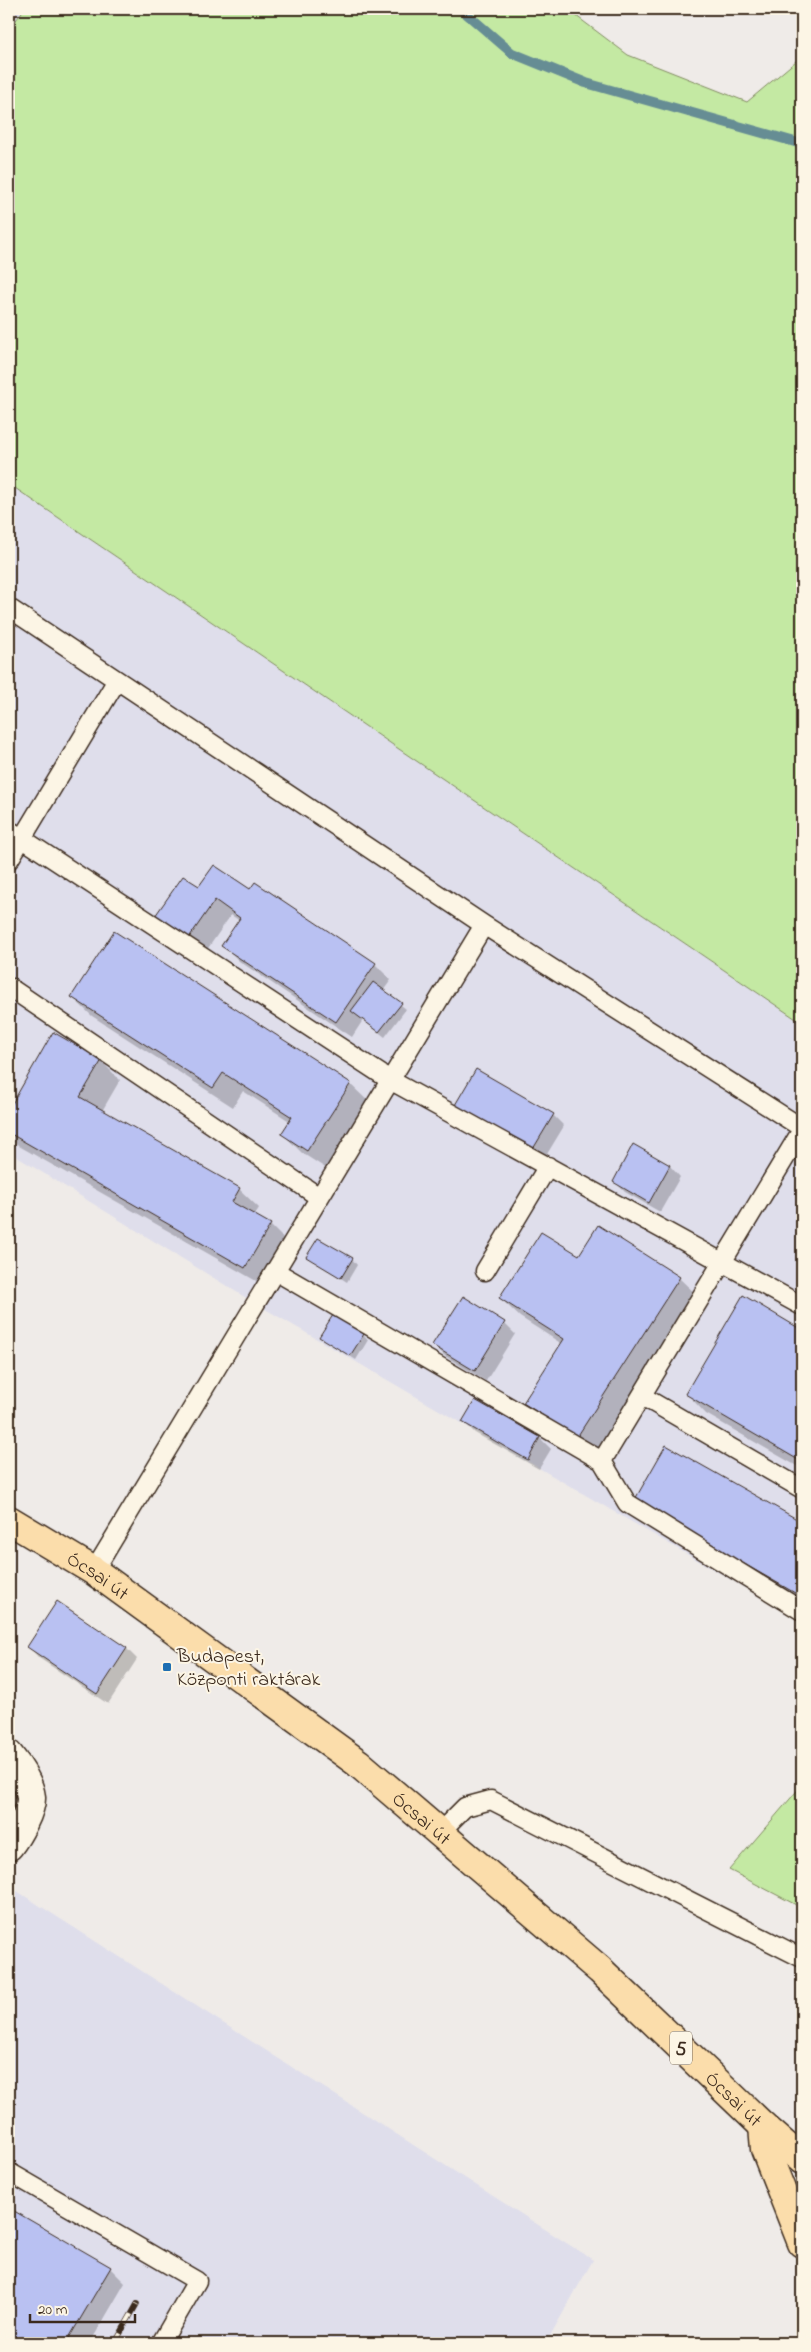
<svg xmlns="http://www.w3.org/2000/svg" width="811" height="2352" viewBox="0 0 811 2352" font-family="'Indie Flower',sans-serif">
<style>
.built{fill:#dfdeeb}
.green{fill:#c4e9a3;stroke:#808a60}
.shadow{fill:#0003}
.lines{fill:none;stroke-linecap:round;stroke-linejoin:round}
.stream{stroke:#668d94;stroke-width:10}
.building{fill:#b9c1f2;stroke:#3b2a1e}
.lane-casing{stroke:#3b2a1e;stroke-width:21}
.street-casing{stroke:#3b2a1e;stroke-width:31}
.primary-casing{stroke:#3b2a1e;stroke-width:31}
.highway-casing{stroke:#3b2a1e;stroke-width:31}
.lane{stroke:#fcf5e5;stroke-width:18}
.street{stroke:#fcf5e5;stroke-width:28}
.primary{stroke:#fbddab;stroke-width:28}
.highway{stroke:#fbddab;stroke-width:28}
.rail-casing{stroke:#3b2a1e;stroke-width:5.5}
.rail{stroke:#fcf5e5;stroke-width:4;stroke-dasharray:11;stroke-linecap:butt}
.poi-dot{fill:#1f6fb2;stroke:#fcf5e5;stroke-width:2}
.labels{text-anchor:middle;stroke-width:4;stroke-linejoin:round;paint-order:stroke}
.shield{fill:#fcf5e5;stroke:#75675a;stroke-width:1}
.shield-label{font-size:19px;font-weight:bold;fill:#3b2a1e}
.street-label{font-size:20px;fill:#3b2a1e;stroke:#fcf5e5}
.poi-label{font-size:20px;fill:#3b2a1e;stroke:#fcf5e5;text-anchor:start}
</style>
<rect width="100%" height="100%" fill="#efebe8"/>
<filter id="ink" filterUnits="userSpaceOnUse"><feTurbulence type="fractalNoise" baseFrequency=".02" numOctaves="2"/><feDisplacementMap in="SourceGraphic" scale="10" xChannelSelector="R" yChannelSelector="G"/><feConvolveMatrix kernelMatrix="1 2 1 2 8 2 1 2 1" color-interpolation-filters="sRGB"/></filter>
<g filter="url(#ink)">
<!-- built -->
<path class="built" d="M 9,9 L 24,9 L 9,30 Z
M 9,484 L 802,1023 L 802,1621 L 243,1296 L 9,1152 Z
M 9,1886 L 593,2260 L 546,2343 L 9,2343 Z"/>
<!-- green -->
<path class="green" d="M 24,9 L 567,9 L 628,55 L 747,102 L 802,56 L 802,1023 L 9,484 L 9,30 Z
M 802,1785 L 802,1908 L 729,1870 Z"/>
<!-- shadow -->
<path class="shadow" d="M 256,883 L 375,964 L 391,980 L 383,991 L 406,1009 L 385,1037 L 363,1020 L 352,1037 L 239,961 L 223,945 L 240,921 L 231,915 L 204,954 L 172,932 L 199,888 L 250,891 Z
M 72,997 L 350,1084 L 370,1103 L 327,1169 L 302,1153 L 283,1134 L 291,1122 L 243,1091 L 233,1107 L 92,1016 Z
M 53,1034 L 101,1061 L 120,1080 L 102,1111 L 239,1189 L 259,1208 L 254,1216 L 270,1225 L 289,1244 L 265,1286 L 19,1146 L 9,1136 L 9,1111 Z
M 457,1104 L 553,1115 L 564,1126 L 544,1159 L 468,1115 Z
M 634,1146 L 670,1166 L 680,1177 L 660,1212 L 625,1192 L 614,1181 Z
M 308,1257 L 352,1259 L 357,1265 L 347,1282 Z
M 579,1257 L 679,1278 L 699,1297 L 597,1456 L 544,1422 L 524,1403 L 562,1344 L 520,1317 L 500,1298 Z
M 743,1297 L 802,1331 L 802,1469 L 706,1414 L 687,1394 Z
M 504,1323 L 515,1334 L 486,1381 L 445,1356 L 434,1345 Z
M 363,1335 L 368,1340 L 356,1360 L 321,1337 Z
M 476,1401 L 540,1438 L 551,1449 L 539,1469 L 475,1433 L 464,1422 Z
M 667,1447 L 802,1524 L 802,1605 L 654,1521 Z
M 29,1647 L 127,1649 L 137,1659 L 108,1704 L 39,1658 Z
M 9,2209 L 110,2268 L 125,2283 L 90,2343 L 9,2343 Z"/>
<g class="lines">
<!-- stream -->
<path class="stream" d="M 461,9 L 512,53 L 586,83 L 802,144"/>
</g>
<!-- building -->
<path class="building" d="M 214,865 L 250,889 L 255,882 L 376,963 L 336,1022 L 221,946 L 240,918 L 215,900 L 188,939 L 155,916 L 183,876 L 199,886 Z
M 114,931 L 351,1083 L 307,1151 L 281,1134 L 292,1117 L 223,1073 L 213,1088 L 71,997 Z
M 373,982 L 402,1003 L 379,1032 L 351,1011 Z
M 53,1032 L 102,1060 L 80,1097 L 240,1188 L 232,1202 L 271,1224 L 245,1268 L 9,1133 L 9,1109 Z
M 476,1069 L 554,1114 L 533,1149 L 455,1105 Z
M 633,1144 L 670,1165 L 649,1203 L 613,1182 Z
M 598,1225 L 680,1277 L 577,1437 L 523,1403 L 564,1339 L 499,1298 L 541,1232 L 579,1255 Z
M 318,1238 L 353,1258 L 341,1278 L 306,1257 Z
M 743,1295 L 802,1330 L 802,1462 L 685,1394 Z
M 463,1296 L 505,1322 L 475,1371 L 432,1345 Z
M 333,1315 L 364,1334 L 350,1356 L 319,1337 Z
M 475,1400 L 540,1437 L 528,1460 L 462,1422 Z
M 666,1445 L 802,1522 L 802,1597 L 634,1501 Z
M 57,1601 L 127,1648 L 97,1694 L 27,1647 Z
M 9,2208 L 111,2267 L 66,2343 L 9,2343 Z"/>
<g class="lines">
<defs>
<path id="lane" d="M 9,608 L 484,925 L 802,1128
M 9,830 L 390,1080 L 802,1306
M 9,860 L 117,680
M 9,987 L 319,1197
M 275,1271 L 602,1461 L 627,1503 L 802,1611
M 485,1271 L 548,1166
M 642,1396 L 802,1489
M 602,1461 L 802,1130
M 94,1571 L 484,925
M 439,1833 L 465,1807 L 491,1800 L 802,1958
M 9,2172 L 197,2281 L 161,2343"/>
<path id="street" d="M 9,1755 C 18,1766 29,1782 31,1797 C 32,1810 17,1836 9,1846"/>
<g id="primary">
<path id="s1" d="M 9,1520 L 94,1571 L 358,1763 L 600,1970 L 763,2126 L 802,2160"/>
</g>
<path id="highway" d="M 763,2126 L 765,2149 L 802,2243"/>
</defs>
<!-- lane casing -->
<use href="#lane" class="lane-casing"/>
<!-- street casing -->
<use href="#street" class="street-casing"/>
<!-- primary casing -->
<use href="#primary" class="primary-casing"/>
<!-- highway casing -->
<use href="#highway" class="highway-casing"/>
<!-- lane -->
<use href="#lane" class="lane"/>
<!-- street -->
<use href="#street" class="street"/>
<!-- primary -->
<use href="#primary" class="primary"/>
<!-- highway -->
<use href="#highway" class="highway"/>
<defs>
<path id="rail" d="M 115,2343 L 137,2304"/>
</defs>
<!-- rail casing -->
<use href="#rail" class="rail-casing"/>
<!-- rail -->
<use href="#rail" class="rail"/>
</g>
</g>
<!-- markers -->
<rect class="poi-dot" x="162" y="1662" width="10" height="10" rx="2.5"/>
<g class="labels">
<!-- shield labels -->
<rect class="shield" x="670" y="2031.5" width="22" height="33" rx="4"/>
<g class="shield-label">
<text x="681" y="2055">5</text>
</g>
<!-- street labels -->
<g class="street-label">
<text dy="7" stroke="none"><textPath href="#s1" startOffset="105">Ócsai út</textPath></text>
<text dy="7" stroke="none"><textPath href="#s1" startOffset="510">Ócsai út</textPath></text>
<text dy="7" stroke="none"><textPath href="#s1" startOffset="930">Ócsai út</textPath></text>
</g>
<!-- poi labels -->
<g class="poi-label">
<text x="177" y="1662">Budapest,<tspan x="177" dy="23">Központi raktárak</tspan></text>
</g>
</g>
<!-- margin -->
<rect width="811" height="2352" fill="none" stroke="#fcf5e5" stroke-width="30"/>
<rect x="15" y="15" width="781" height="2322" fill="none" stroke="#3b2a1e" stroke-width="2" filter="url(#ink)"/>
<!-- scale -->
<path d="M30 2314v8h105v-8" fill="none" stroke="#3b2a1e" stroke-width="2.5"/>
<text x="38" y="2314" font-size="15" fill="#3b2a1e" stroke="#fcf5e5" stroke-width="4" paint-order="stroke">20 m</text>
</svg>
